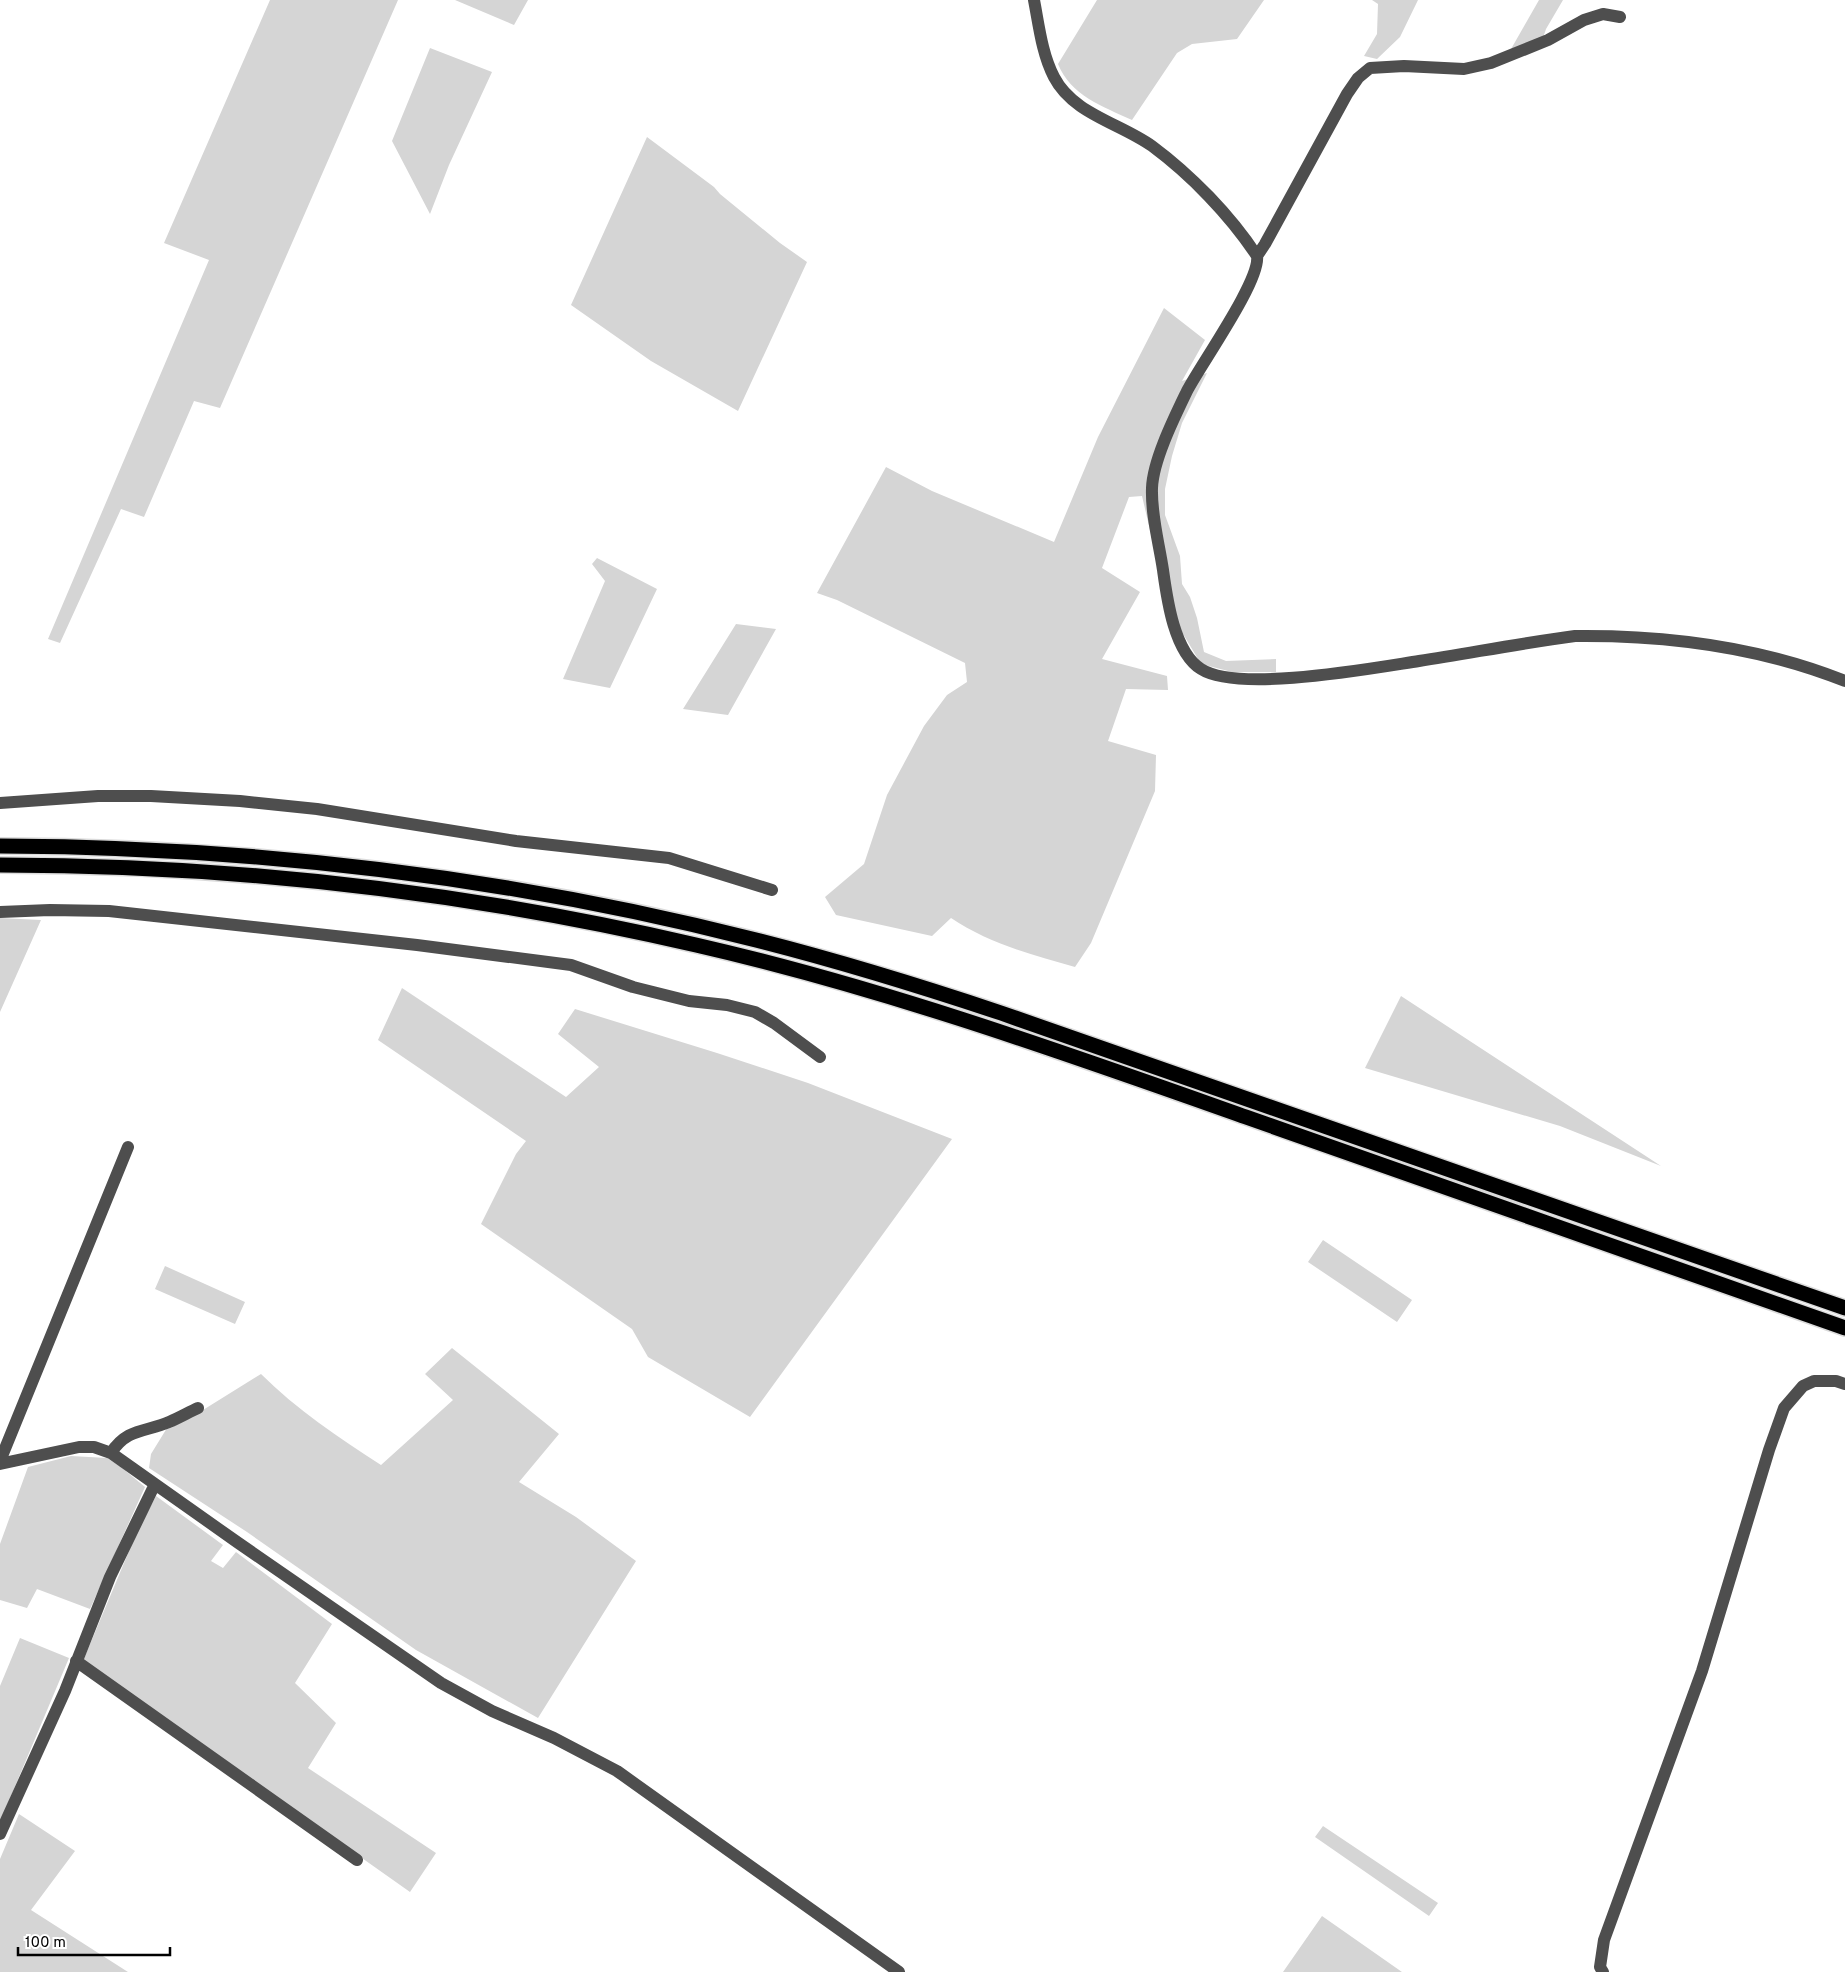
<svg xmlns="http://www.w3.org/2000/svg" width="1845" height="1972" viewBox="0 0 1845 1972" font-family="Overpass,sans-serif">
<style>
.green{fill:#d5d5d5}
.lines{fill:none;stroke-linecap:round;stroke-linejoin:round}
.highway-casing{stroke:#dbdbdb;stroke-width:18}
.minor{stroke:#4e4e4e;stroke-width:12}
.highway{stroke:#000;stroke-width:15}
</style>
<rect width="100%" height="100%" fill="#fff"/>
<!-- green -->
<path class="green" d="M 270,0 L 398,0 L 220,408 L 194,401 L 144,517 L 121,509 L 60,643 L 48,639 L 209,260 L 164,243 Z
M 455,0 L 528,0 L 514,25 Z
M 1097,0 L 1264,0 L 1237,39 L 1192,44 L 1177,53 L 1132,120 C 1102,106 1071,96 1058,64 Z
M 1372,0 L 1418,0 L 1400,37 L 1377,59 L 1364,56 L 1377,34 L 1378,4 Z
M 1539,0 L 1563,0 L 1546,29 L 1543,38 L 1511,49 Z
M 430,48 L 492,72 L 449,165 L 430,214 L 392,141 Z
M 647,137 L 714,187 L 720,194 L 780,243 L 807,262 L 738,411 L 651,361 L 571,305 Z
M 1164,308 L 1205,340 L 1182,381 L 1207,373 L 1182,423 L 1172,456 L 1165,489 L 1165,515 L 1180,556 L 1182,584 L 1190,597 L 1197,618 L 1204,652 L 1226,661 L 1276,659 L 1276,672 L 1232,672 L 1201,664 L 1164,602 L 1157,560 L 1142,496 L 1129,497 L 1102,568 L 1140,592 L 1102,659 L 1167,676 L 1168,690 L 1126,689 L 1108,741 L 1156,755 L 1155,791 L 1091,943 L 1075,967 C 1032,955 988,943 951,918 L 932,936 L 836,915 L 825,897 L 864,864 L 887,795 L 924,726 L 947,695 L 967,682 L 965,663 L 837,600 L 817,593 L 886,467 L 932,491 L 1054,542 L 1098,437 Z
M 597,558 L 657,589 L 610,688 L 563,679 L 605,581 L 592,564 Z
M 736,624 L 776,629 L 728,715 L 683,709 Z
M 0,918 L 41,920 L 0,1012 Z
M 402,988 L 566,1097 L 599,1067 L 558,1034 L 575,1009 L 717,1053 L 808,1083 L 952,1139 L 750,1417 L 648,1357 L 632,1329 L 481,1224 L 516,1154 L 526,1141 L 378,1040 Z
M 1401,996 L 1661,1166 L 1560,1126 L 1365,1068 Z
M 1323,1240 L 1412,1300 L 1397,1322 L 1308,1262 Z
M 165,1266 L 245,1302 L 235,1324 L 155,1289 Z
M 452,1348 L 559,1434 L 519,1482 L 576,1517 L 636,1561 L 538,1718 L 416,1650 L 247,1532 L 149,1468 L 151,1454 L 167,1428 L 203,1410 L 261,1374 C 296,1409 339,1438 381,1465 L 453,1400 L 425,1374 Z
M 71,1456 L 107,1458 L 121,1467 L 145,1487 L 90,1609 L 37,1589 L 27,1608 L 0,1600 L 0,1544 L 28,1467 Z
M 156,1496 L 223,1545 L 211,1561 L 223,1568 L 236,1552 L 332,1624 L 295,1683 L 336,1723 L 308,1768 L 436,1853 L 410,1892 L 83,1661 L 137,1532 Z
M 20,1638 L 69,1658 L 0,1822 L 0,1686 Z
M 19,1814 L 75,1851 L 31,1910 L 128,1972 L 0,1972 L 0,1859 Z
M 1323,1826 L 1438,1903 L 1429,1916 L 1315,1837 Z
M 1322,1916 L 1402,1972 L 1283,1972 Z"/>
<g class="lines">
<defs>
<path id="highway" d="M 0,846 C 255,847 509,877 756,940 C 839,961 920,986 1001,1013 L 1845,1308
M 0,865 C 234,865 468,892 696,945 C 884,988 1065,1053 1246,1117 C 1446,1187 1645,1258 1845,1328"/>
</defs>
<!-- highway casing -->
<use href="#highway" class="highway-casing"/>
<!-- minor -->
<path class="minor" d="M 1034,0 C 1039,26 1042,54 1054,77 C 1073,114 1120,123 1152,146 C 1191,175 1230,215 1257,256 C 1261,280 1201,364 1187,391 C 1175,416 1153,460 1152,488 C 1151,515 1159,543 1163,570 C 1167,599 1174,652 1201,669 C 1238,693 1373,668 1419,661 C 1471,653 1522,643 1575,636 C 1666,635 1760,647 1845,681
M 1257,256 L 1265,244 L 1347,94 L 1358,78 L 1370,68 L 1404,66 L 1464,69 L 1491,63 L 1548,40 L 1584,20 L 1603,14 L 1620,17
M 0,803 L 98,796 L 151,796 L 240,801 L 317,809 L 516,841 L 669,858 L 772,890
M 0,912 L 50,910 L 109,911 L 417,945 L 571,965 L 633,987 L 689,1001 L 727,1005 L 755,1012 L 774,1023 L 820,1057
M 111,1453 C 127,1428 146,1432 169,1422 C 179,1418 189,1412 198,1408
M 0,1461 L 128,1147
M 0,1464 L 79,1447 L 94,1447 L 111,1453 L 237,1542 L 441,1683 L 492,1711 L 554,1738 L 617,1771 L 899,1972
M 76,1661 L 357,1860
M 0,1834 L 65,1691 L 110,1577 L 155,1484
M 1603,1972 L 1600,1967 L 1604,1940 L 1702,1671 L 1769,1450 L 1784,1408 L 1803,1386 L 1814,1381 L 1836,1381 L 1845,1384"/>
<!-- highway -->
<use href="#highway" class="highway"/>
</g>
<!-- scale -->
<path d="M18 1947v8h152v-8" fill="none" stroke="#000000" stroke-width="2.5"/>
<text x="25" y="1947" font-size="15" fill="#000000" stroke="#ffffff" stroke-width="4" paint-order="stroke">100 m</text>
</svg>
